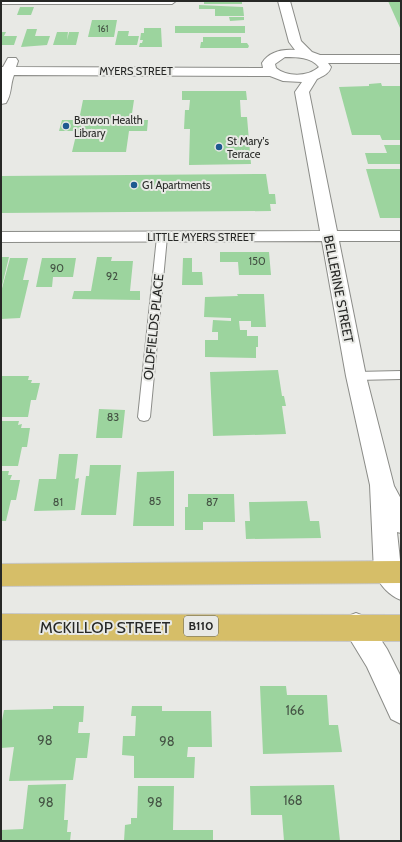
<svg xmlns="http://www.w3.org/2000/svg" width="402" height="842" viewBox="0 0 402 842" font-family="Cabin,sans-serif">
<style>
.building{fill:#9cd49e}
.lines{fill:none;stroke-linecap:round;stroke-linejoin:round}
.service-casing{stroke:#8b8c88;stroke-width:2}
.minor-casing{stroke:#8b8c88;stroke-width:2}
.trunk-casing{stroke:#c7c7c7;stroke-width:2}
.service{fill:#fff;fill-rule:evenodd}
.minor{fill:#fff;fill-rule:evenodd}
.trunk{fill:#d6be68;fill-rule:evenodd}
.poi-dot{fill:#1e5990;stroke:#e8e9e5;stroke-width:1.5}
.labels{text-anchor:middle;stroke-width:4;stroke-linejoin:round;paint-order:stroke}
.far-number-label{font-size:9px;fill:#445344}
.far-street-label{font-size:11px;fill:#272826;stroke:#e8e9e5}
.far-poi-label{font-size:11px;fill:#272826;stroke:#e8e9e5;text-anchor:start}
.number-label{font-size:11px;fill:#445344}
.shield{fill:#e8e9e5;stroke:#61625f;stroke-width:1}
.shield-label{font-size:12px;font-weight:bold;fill:#272826}
.street-label{font-size:13px;fill:#272826;stroke:#e8e9e5}
.near-number-label{font-size:13px;fill:#445344}
.near-street-label{font-size:16px;fill:#272826;stroke:#e8e9e5}
</style>
<rect width="100%" height="100%" fill="#e8e9e5"/>
<!-- building -->
<path class="building" d="M 204,1 L 242,1 L 242,4 L 204,4 Z
M 388,1 L 401,1 L 401,30 Z
M 199,5 L 243,7 L 244,16 L 215,16 L 215,9 L 199,9 Z
M 20,7 L 34,7 L 31,15 L 17,15 Z
M 229,17 L 244,17 L 244,20 L 230,21 Z
M 92,20 L 117,20 L 114,37 L 88,37 Z
M 175,26 L 245,26 L 245,33 L 175,33 Z
M 144,28 L 161,28 L 162,47 L 139,47 L 140,43 L 142,43 L 143,40 L 140,40 L 141,33 L 144,33 Z
M 27,29 L 37,29 L 35,36 L 50,36 L 47,45 L 21,47 Z
M 118,31 L 129,31 L 128,36 L 139,36 L 137,45 L 115,45 Z
M 1,32 L 6,32 L 4,36 L 17,36 L 14,45 L 1,45 Z
M 57,32 L 68,32 L 67,40 L 69,32 L 79,32 L 76,45 L 53,45 Z
M 203,37 L 241,37 L 241,43 L 247,43 L 249,46 L 248,48 L 200,48 L 201,42 L 203,42 Z
M 381,83 L 382,86 L 401,86 L 401,140 L 382,140 L 380,135 L 352,135 L 339,87 L 369,86 L 369,84 Z
M 182,91 L 246,91 L 247,100 L 240,100 L 241,117 L 247,117 L 251,164 L 189,165 L 190,129 L 184,129 L 185,110 L 189,110 L 190,100 L 182,100 Z
M 83,100 L 134,100 L 131,120 L 148,120 L 147,131 L 129,131 L 126,152 L 72,152 L 77,131 L 59,131 L 62,120 L 79,120 Z
M 384,145 L 401,145 L 401,164 L 368,164 L 365,153 L 387,153 Z
M 366,169 L 401,169 L 401,218 L 380,218 Z
M 266,174 L 269,194 L 275,194 L 276,204 L 270,204 L 271,211 L 1,213 L 1,176 Z
M 220,252 L 269,252 L 271,275 L 239,275 L 238,262 L 220,262 Z
M 1,257 L 9,257 L 2,286 L 1,286 Z
M 97,257 L 112,257 L 111,261 L 133,261 L 130,291 L 140,291 L 140,300 L 72,299 L 74,291 L 91,291 Z
M 10,258 L 28,258 L 23,280 L 29,280 L 20,318 L 1,319 L 1,292 Z
M 42,258 L 76,258 L 73,277 L 53,277 L 52,287 L 36,287 Z
M 183,258 L 192,258 L 192,272 L 202,272 L 203,285 L 182,285 Z
M 237,294 L 264,294 L 266,327 L 251,327 L 251,321 L 239,321 L 240,330 L 247,330 L 247,336 L 258,336 L 258,347 L 256,347 L 256,358 L 205,357 L 205,340 L 218,340 L 218,332 L 212,332 L 213,320 L 231,321 L 231,318 L 204,317 L 205,297 L 238,296 Z
M 278,370 L 282,396 L 284,396 L 286,406 L 282,406 L 286,434 L 213,436 L 210,372 Z
M 1,376 L 29,376 L 28,380 L 32,380 L 31,383 L 40,383 L 36,400 L 31,400 L 28,417 L 1,417 Z
M 99,409 L 125,410 L 122,438 L 96,438 Z
M 1,421 L 19,421 L 18,425 L 22,424 L 21,428 L 30,428 L 27,447 L 22,447 L 18,466 L 1,466 Z
M 59,454 L 78,454 L 75,479 L 79,478 L 75,510 L 34,511 L 39,479 L 56,479 Z
M 90,465 L 121,465 L 116,515 L 81,515 L 86,476 L 89,476 Z
M 1,471 L 9,471 L 8,475 L 12,475 L 10,480 L 20,480 L 16,500 L 11,500 L 6,521 L 1,521 Z
M 174,471 L 174,526 L 133,526 L 137,472 Z
M 188,494 L 234,494 L 235,522 L 203,522 L 203,530 L 185,530 L 185,507 L 188,507 Z
M 307,501 L 310,521 L 319,521 L 321,538 L 246,539 L 245,521 L 250,521 L 249,502 Z
M 260,686 L 286,686 L 287,695 L 327,695 L 329,725 L 338,725 L 342,752 L 263,754 Z
M 53,706 L 84,706 L 83,722 L 79,722 L 78,733 L 90,733 L 87,758 L 76,758 L 73,780 L 9,781 L 14,747 L 1,748 L 1,726 L 4,710 L 53,709 Z
M 132,706 L 162,706 L 162,711 L 211,711 L 212,747 L 188,747 L 187,757 L 195,757 L 194,778 L 134,778 L 134,756 L 122,755 L 123,736 L 135,736 L 136,716 L 131,716 Z
M 66,784 L 64,820 L 68,820 L 67,832 L 71,832 L 70,841 L 1,841 L 1,830 L 23,829 L 28,785 Z
M 334,785 L 340,841 L 284,841 L 282,815 L 251,815 L 250,786 Z
M 138,786 L 174,786 L 173,830 L 213,830 L 213,841 L 124,841 L 125,825 L 131,824 L 131,818 L 137,818 Z"/>
<g class="lines">
<defs>
<path id="service" d="M 1,1 L 176,1 L 172,4 L 1,4 Z
M 162,234 L 167,237 L 150,417 L 148,420 L 144,421 L 140,420 L 138,417 L 157,237 Z
M 401,371 L 401,379 L 356,380 L 352,379 L 350,376 L 352,373 L 356,372 Z"/>
<path id="minor" d="M 278,1 L 290,1 L 301,41 L 312,52 L 320,55 L 401,55 L 401,63 L 328,63 L 331,67 C 329,74 323,76 317,79 L 309,92 L 337,231 L 401,231 L 401,241 L 339,241 L 366,376 L 394,486 L 401,499 L 401,533 L 397,532 L 401,569 L 401,600 C 388,595 380,585 374,572 L 370,485 L 346,376 L 322,241 L 1,242 L 1,232 L 320,231 L 295,92 L 302,82 L 283,81 L 270,76 L 14,75 C 10,85 12,94 6,103 L 1,104 L 1,67 L 3,67 L 8,58 L 16,58 L 18,61 L 16,67 L 263,68 L 262,63 C 269,52 282,49 295,50 L 289,42 ZM 285,57 C 297,57 311,57 319,67 C 308,77 287,77 276,68 L 275,64 Z
M 356,613 L 366,617 L 387,649 L 401,677 L 401,724 L 391,719 L 367,667 L 342,626 L 346,617 Z"/>
<path id="trunk" d="M 401,561 L 401,583 L 1,586 L 1,564 Z
M 1,614 L 401,615 L 401,641 L 1,640 Z"/>
</defs>
<!-- service casing -->
<use href="#service" class="service-casing"/>
<!-- minor casing -->
<use href="#minor" class="minor-casing"/>
<!-- trunk casing -->
<use href="#trunk" class="trunk-casing"/>
<!-- service -->
<use href="#service" class="service"/>
<!-- minor -->
<use href="#minor" class="minor"/>
<!-- trunk -->
<use href="#trunk" class="trunk"/>
</g>
<!-- markers -->
<g class="poi-dot">
<circle cx="66" cy="126" r="4"/>
<circle cx="219" cy="147" r="4"/>
<circle cx="134" cy="185" r="4"/>
</g>
<g class="labels">
<!-- far-number labels -->
<g class="far-number-label">
<text x="103" y="32">161</text>
</g>
<!-- far-street labels -->
<g class="far-street-label">
<text x="136" y="75">MYERS STREET</text>
<text x="201" y="241">LITTLE MYERS STREET</text>
</g>
<!-- far-poi labels -->
<g class="far-poi-label">
<text x="74" y="124">Barwon Health<tspan x="74" dy="13">Library</tspan></text>
<text x="227" y="145">St Mary's<tspan x="227" dy="13">Terrace</tspan></text>
<text x="142" y="189">G1 Apartments</text>
</g>
<!-- number labels -->
<g class="number-label">
<text x="257" y="265">150</text>
<text x="57" y="272">90</text>
<text x="112" y="280">92</text>
<text x="113" y="421">83</text>
<text x="155" y="505">85</text>
<text x="58" y="506">81</text>
<text x="212" y="506">87</text>
</g>
<!-- shield labels -->
<rect class="shield" x="184" y="616" width="34" height="20" rx="3"/>
<g class="shield-label">
<text x="201" y="630">B110</text>
</g>
<!-- street labels -->
<g class="street-label">
<text transform="translate(339 289) rotate(79)" y="5">BELLERINE STREET</text>
<text transform="translate(153 327) rotate(-84)" y="5">OLDFIELDS PLACE</text>
</g>
<!-- near-number labels -->
<g class="near-number-label">
<text x="295" y="715">166</text>
<text x="45" y="745">98</text>
<text x="167" y="746">98</text>
<text x="293" y="805">168</text>
<text x="46" y="807">98</text>
<text x="155" y="807">98</text>
</g>
<!-- near-street labels -->
<g class="near-street-label">
<text x="105" y="633">MCKILLOP STREET</text>
</g>
</g>
<!-- border -->
<rect width="402" height="842" fill="none" stroke="#272826" stroke-width="4"/>
</svg>
